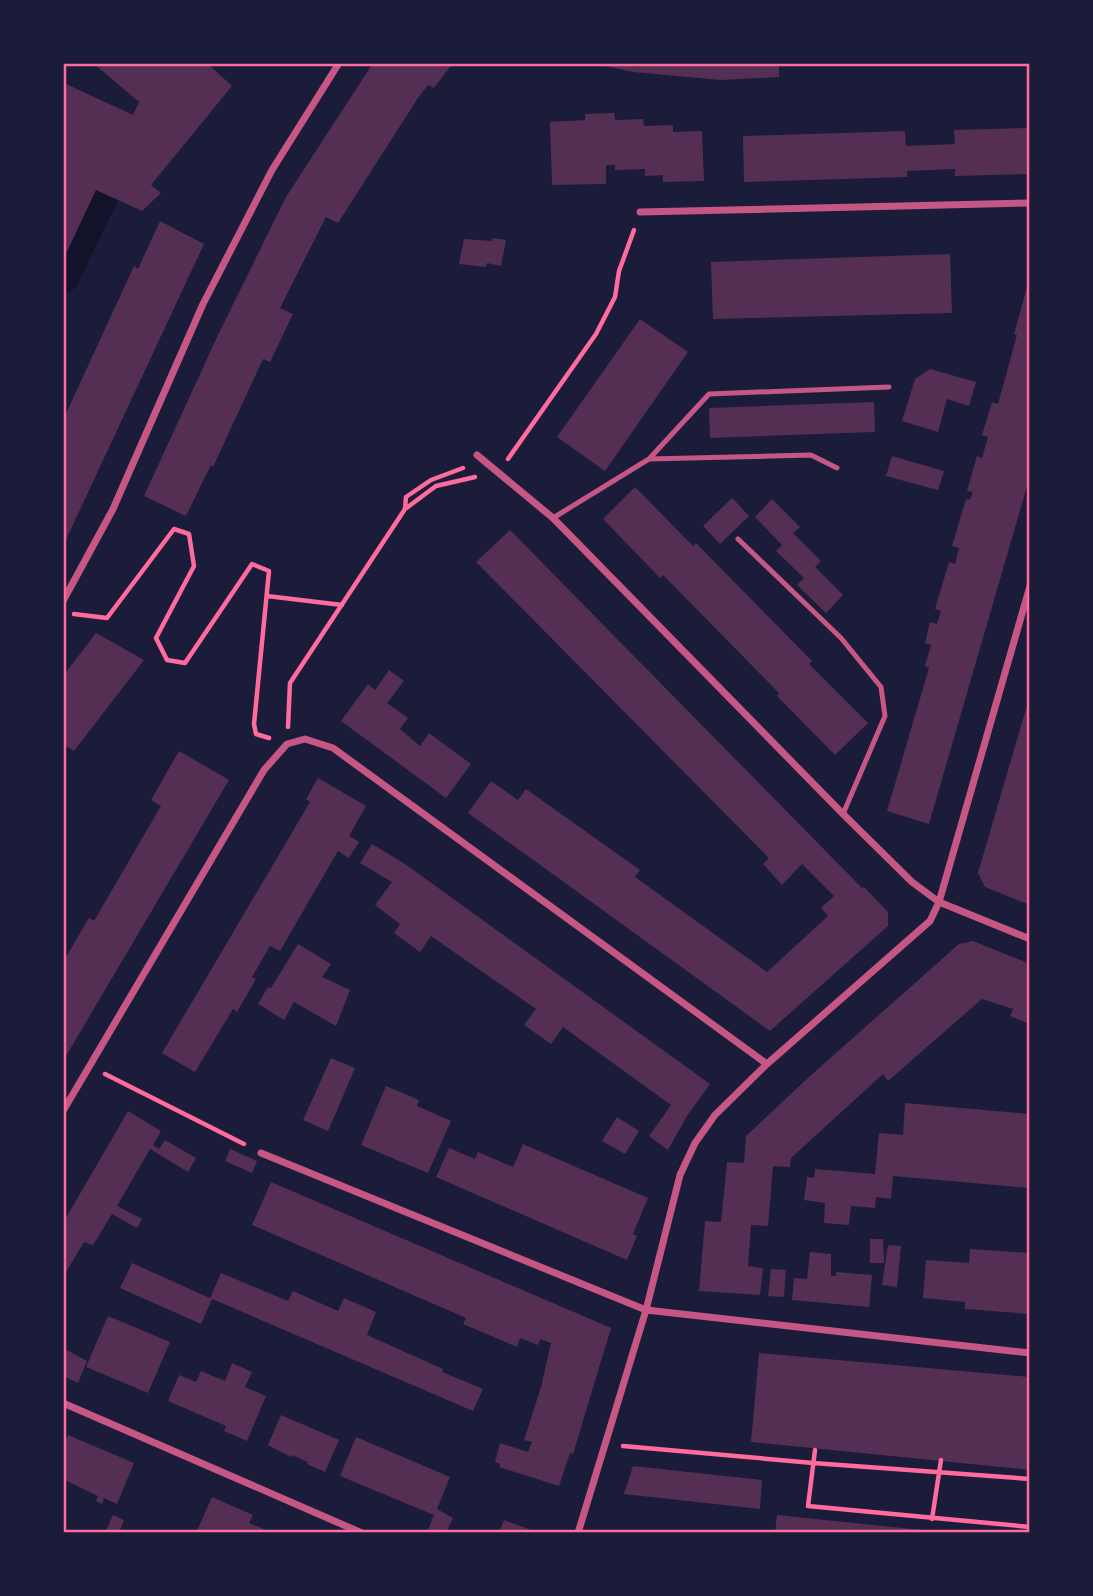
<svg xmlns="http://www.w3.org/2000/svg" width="1093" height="1596" viewBox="0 0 1093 1596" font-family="'Sofia Sans Condensed',sans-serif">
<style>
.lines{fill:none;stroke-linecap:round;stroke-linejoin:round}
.canal{stroke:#12122b;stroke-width:32}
.building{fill:#542f53}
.path{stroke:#ff6b9d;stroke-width:4.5}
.service{stroke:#c65784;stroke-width:5}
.minor{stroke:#c65784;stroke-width:7}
.neatline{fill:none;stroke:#ff6b9d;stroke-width:2.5}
</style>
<rect width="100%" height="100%" fill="#1b1b3a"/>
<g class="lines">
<!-- canal -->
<path class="canal" d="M 63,277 L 103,195"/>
</g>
<!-- building -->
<path class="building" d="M 93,63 L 207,63 L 232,86 L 151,185 L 161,193 L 142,211 L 96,190 L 63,260 L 63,85 L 64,83 L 133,115 L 139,102 Z
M 373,63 L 453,63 L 434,88 L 428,85 L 418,98 L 338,223 L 326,217 L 280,308 L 293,314 L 270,362 L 263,359 L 213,467 L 211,465 L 186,516 L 144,496 L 218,335 L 286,197 Z
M 591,63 L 779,63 L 779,77 L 721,80 L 633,72 Z
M 614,113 L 615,120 L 643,119 L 644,126 L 673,125 L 673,132 L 702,131 L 704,181 L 663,182 L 663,175 L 645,176 L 645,169 L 615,170 L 615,165 L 606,165 L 606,184 L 552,185 L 550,122 L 585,120 L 585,114 Z
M 1030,128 L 1030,174 L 955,176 L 955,169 L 907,171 L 907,177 L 744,182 L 743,136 L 905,131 L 906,146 L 955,144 L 954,130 Z
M 160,221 L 204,244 L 63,546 L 63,420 L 134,266 L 138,269 Z
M 493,238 L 506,240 L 501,266 L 487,263 L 486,267 L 459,264 L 464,239 L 492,241 Z
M 950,254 L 952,313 L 713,319 L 711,262 Z
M 1029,280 L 1030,476 L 929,824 L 887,811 L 929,668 L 925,666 L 931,645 L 925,643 L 930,622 L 937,624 L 941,611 L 935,609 L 949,562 L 955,564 L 959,548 L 952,546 L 966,499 L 970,500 L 973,492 L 967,491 L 977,456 L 982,458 L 988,437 L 982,435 L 992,402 L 998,404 L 1017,335 L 1014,334 Z
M 640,319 L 688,352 L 605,471 L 557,437 Z
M 930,369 L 976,382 L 969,406 L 947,399 L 938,432 L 902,421 L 915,379 Z
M 874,402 L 875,432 L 710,438 L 709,408 Z
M 892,456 L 944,471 L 938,490 L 886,476 Z
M 635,487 L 693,546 L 696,543 L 812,661 L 809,664 L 868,723 L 835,755 L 777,696 L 779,693 L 663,575 L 660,578 L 603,519 Z
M 732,498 L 749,516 L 720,544 L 703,526 Z
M 772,499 L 800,527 L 793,533 L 821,561 L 815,567 L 843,595 L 826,613 L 797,585 L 804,578 L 776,551 L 782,545 L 755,517 Z
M 510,530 L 862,888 L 864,887 L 888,912 L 888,926 L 770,1031 L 468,813 L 491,781 L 518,800 L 526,789 L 640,870 L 635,877 L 767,972 L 828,916 L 821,908 L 834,896 L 802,864 L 782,885 L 763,864 L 769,858 L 476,562 Z
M 96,633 L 144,660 L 74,751 L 63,744 L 63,676 Z
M 389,670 L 404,681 L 387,703 L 408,718 L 400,729 L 420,746 L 429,733 L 471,764 L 446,798 L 341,721 L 368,684 L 375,690 Z
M 1030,695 L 1030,905 L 985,887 L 978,873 Z
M 179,751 L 229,780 L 63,1061 L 63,962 L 89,918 L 94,921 L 161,806 L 151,800 Z
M 318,778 L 366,806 L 349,836 L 359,842 L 349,858 L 338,851 L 280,951 L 270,946 L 252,977 L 256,979 L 237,1012 L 233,1009 L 195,1072 L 162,1053 L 310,802 L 306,799 Z
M 372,844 L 405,864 L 710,1084 L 687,1116 L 668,1150 L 649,1136 L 671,1105 L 563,1027 L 551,1044 L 524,1025 L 536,1009 L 431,936 L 420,952 L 394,933 L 400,924 L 375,905 L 392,882 L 360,863 Z
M 973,941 L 1030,964 L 1030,1024 L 1010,1016 L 1013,1009 L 982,999 L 888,1081 L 883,1074 L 791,1158 L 790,1167 L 773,1166 L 768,1226 L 751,1225 L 748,1266 L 763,1268 L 760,1295 L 699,1291 L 705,1221 L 721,1222 L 727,1162 L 744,1163 L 746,1136 L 809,1077 L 959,944 Z
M 298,944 L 331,964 L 322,977 L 350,990 L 336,1026 L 294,1002 L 284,1020 L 258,1004 L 268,987 L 271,988 Z
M 331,1058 L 355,1068 L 328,1131 L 303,1120 Z
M 386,1086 L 419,1100 L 417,1106 L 451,1121 L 428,1173 L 361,1145 Z
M 905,1103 L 1030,1114 L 1030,1188 L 893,1176 L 891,1199 L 876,1197 L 875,1208 L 851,1206 L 849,1225 L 824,1223 L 825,1203 L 804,1200 L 807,1177 L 814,1178 L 815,1169 L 875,1174 L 879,1133 L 903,1135 Z
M 128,1111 L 161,1131 L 153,1145 L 159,1149 L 165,1140 L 196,1158 L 188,1172 L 150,1149 L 117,1206 L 142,1219 L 137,1228 L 112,1214 L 93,1245 L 84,1242 L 63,1277 L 63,1216 L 66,1218 Z
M 617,1117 L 639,1131 L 625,1154 L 602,1141 Z
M 523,1144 L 648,1198 L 633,1234 L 637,1236 L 627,1260 L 436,1177 L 449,1148 L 475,1159 L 478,1152 L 513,1167 Z
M 230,1149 L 257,1161 L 252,1173 L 225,1161 Z
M 271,1182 L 611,1328 L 573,1454 L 570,1453 L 559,1486 L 499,1467 L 500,1464 L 495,1462 L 500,1443 L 528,1452 L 532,1442 L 524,1440 L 541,1387 L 551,1343 L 540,1339 L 538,1345 L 520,1338 L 517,1347 L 463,1324 L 466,1318 L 252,1225 Z
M 870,1239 L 883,1239 L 884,1263 L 870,1263 Z
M 888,1245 L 901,1246 L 897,1287 L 882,1285 Z
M 970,1249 L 1030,1253 L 1030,1314 L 965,1309 L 965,1302 L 923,1298 L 926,1260 L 969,1263 Z
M 810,1252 L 831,1254 L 831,1276 L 836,1276 L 836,1272 L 872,1275 L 869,1307 L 792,1300 L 794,1278 L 807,1279 Z
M 132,1263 L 212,1299 L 201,1324 L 120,1288 Z
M 771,1269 L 786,1270 L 784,1297 L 768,1296 Z
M 221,1273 L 288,1301 L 293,1291 L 338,1311 L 344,1298 L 376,1312 L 367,1335 L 443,1369 L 442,1372 L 483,1389 L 473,1411 L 210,1298 Z
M 108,1316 L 170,1342 L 148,1393 L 86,1367 Z
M 63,1348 L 87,1361 L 78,1383 L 63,1376 Z
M 759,1353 L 1030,1377 L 1030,1470 L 751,1442 Z
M 232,1363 L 252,1372 L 245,1387 L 266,1396 L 247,1441 L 224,1431 L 226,1426 L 168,1401 L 179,1375 L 196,1382 L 201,1371 L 225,1381 Z
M 281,1415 L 339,1440 L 325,1472 L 307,1464 L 308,1462 L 292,1455 L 291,1457 L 268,1445 Z
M 68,1435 L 134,1463 L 117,1504 L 104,1498 L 102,1504 L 96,1501 L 98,1496 L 63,1479 L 63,1446 Z
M 356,1437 L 450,1477 L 437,1509 L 453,1518 L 446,1533 L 427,1532 L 434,1515 L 340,1476 Z
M 633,1466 L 762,1480 L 760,1509 L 624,1494 Z
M 212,1497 L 253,1515 L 249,1523 L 273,1533 L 196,1533 Z
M 113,1515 L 124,1520 L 119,1533 L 105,1533 Z
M 777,1515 L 931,1531 L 931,1533 L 775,1533 Z
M 504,1520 L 531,1530 L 529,1533 L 499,1533 Z"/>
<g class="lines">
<!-- path -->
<path class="path" d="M 508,459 L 596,334 L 615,297 L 619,271 L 634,230
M 405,509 L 406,497 L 431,480 L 463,468
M 267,596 L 342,605
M 74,614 L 107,618 L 174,529 L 189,534 L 194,566 L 156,638 L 167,660 L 185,663 L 252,564 L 269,571 L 254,724 L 256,734 L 269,738
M 288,727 L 290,683 L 405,509 L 436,486 L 475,477
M 105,1074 L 244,1144
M 623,1446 L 813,1463 L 1030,1479
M 815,1450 L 808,1506 L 1030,1527
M 932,1519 L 941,1460"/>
<!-- service -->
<path class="service" d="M 649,459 L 811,455 L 837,468
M 553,518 L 649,459 L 709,394 L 889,387
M 738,539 L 841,638 L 881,687 L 885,716 L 843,814"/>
<!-- minor -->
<path class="minor" d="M 640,212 L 1030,203
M 477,455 L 553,518 L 843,814 L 912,882 L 939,902 L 1030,939
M 63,601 L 113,509 L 203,304 L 272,170 L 339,63
M 63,1111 L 264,770 L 287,744 L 305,739 L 333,748 L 767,1064
M 261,1153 L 646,1310 L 1030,1353
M 63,1403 L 362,1533
M 578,1533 L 646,1310 L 680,1175 L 695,1143 L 715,1115 L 767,1064 L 930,921 L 939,902 L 1030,586"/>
</g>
<!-- border -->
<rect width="1093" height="1596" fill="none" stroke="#1b1b3a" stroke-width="130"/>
<rect x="65" y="65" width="963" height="1466" class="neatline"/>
</svg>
